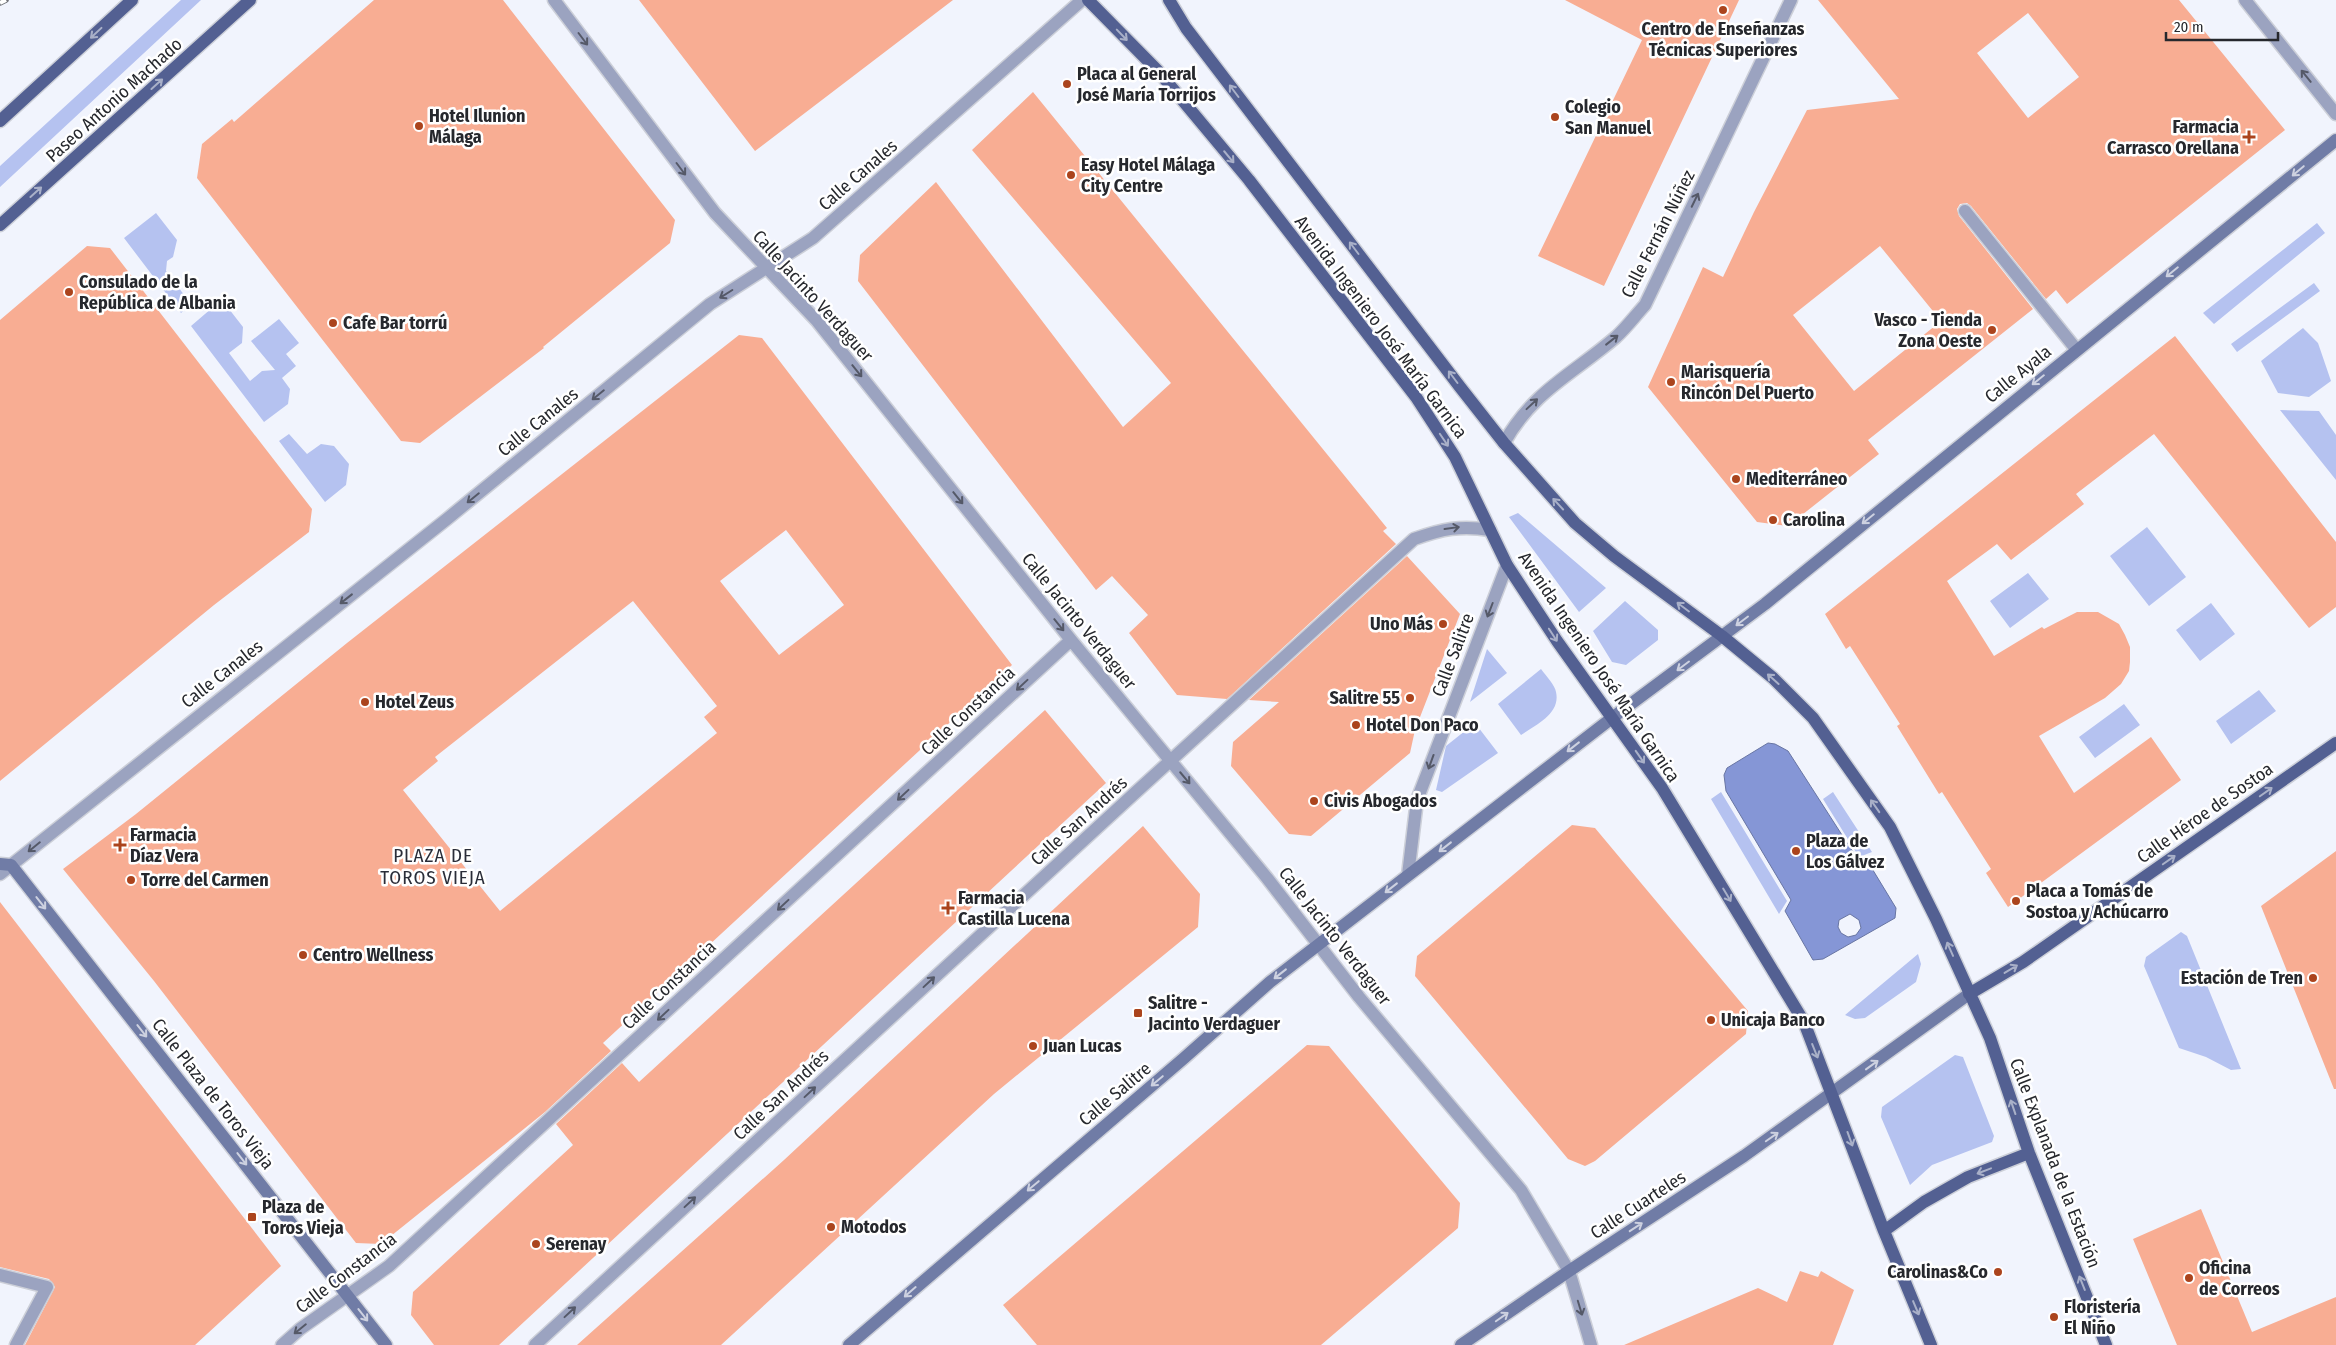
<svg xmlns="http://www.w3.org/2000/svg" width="2336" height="1345" viewBox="0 0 2336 1345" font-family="'Fira Sans Condensed',sans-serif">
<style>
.green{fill:#b5c2f0}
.water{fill:#8596d6;stroke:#6875a3;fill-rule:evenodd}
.building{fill:#f8ad93;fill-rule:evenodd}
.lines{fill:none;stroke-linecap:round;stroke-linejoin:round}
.street-casing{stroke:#cccfd8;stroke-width:15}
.secondary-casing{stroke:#cccfd8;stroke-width:15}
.primary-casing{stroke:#cccfd8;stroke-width:15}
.street{stroke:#9ba3c0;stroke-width:12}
.secondary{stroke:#707ca6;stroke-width:12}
.primary{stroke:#536092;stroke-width:12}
.rail-casing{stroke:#707278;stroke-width:5.5}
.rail{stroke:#fff;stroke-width:4;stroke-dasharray:11;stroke-linecap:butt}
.oneway{stroke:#a9b0c8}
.oneway2{stroke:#555968}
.oneway3{stroke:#cdd1e0}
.poi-dot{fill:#ab441d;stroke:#fff;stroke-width:2}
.labels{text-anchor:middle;stroke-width:5;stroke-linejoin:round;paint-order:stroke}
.poi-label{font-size:18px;font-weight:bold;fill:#26282d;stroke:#fff;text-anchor:start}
.street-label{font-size:18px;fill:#26282d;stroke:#fff}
.neighbourhood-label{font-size:19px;letter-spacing:1px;fill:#2a2d38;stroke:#fff}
</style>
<rect width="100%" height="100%" fill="#f1f4fd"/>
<!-- green -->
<path class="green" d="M 181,0 L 201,0 L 0,187 L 0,166 Z
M 156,213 L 177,240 L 173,257 L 167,261 L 166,271 L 191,304 L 181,313 L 124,238 Z
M 2317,223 L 2325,233 L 2214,324 L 2203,313 Z
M 2314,283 L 2320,291 L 2237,352 L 2231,344 Z
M 212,308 L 229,309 L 243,327 L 242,343 L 229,353 L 250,381 L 262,371 L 275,370 L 251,341 L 279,319 L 299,343 L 286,354 L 296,366 L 282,378 L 290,389 L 288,404 L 264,422 L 191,326 Z
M 2303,328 L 2318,343 L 2331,381 L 2309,397 L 2278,393 L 2261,361 Z
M 2280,410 L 2319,411 L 2336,435 L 2336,480 Z
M 289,434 L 307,454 L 321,444 L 334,446 L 349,464 L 346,485 L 325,502 L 279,441 Z
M 1518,513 L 1606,588 L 1579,612 L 1509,517 Z
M 2147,527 L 2186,577 L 2149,606 L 2110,556 Z
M 2028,573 L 2049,599 L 2010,628 L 1990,601 Z
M 1625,601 L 1658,630 L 1658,640 L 1626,665 L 1612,662 L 1593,631 Z
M 2211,603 L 2235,634 L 2200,661 L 2176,630 Z
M 1487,649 L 1507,673 L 1470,702 Z
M 1541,669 C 1546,676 1555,685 1556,692 C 1561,714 1535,725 1521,735 L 1498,704 Z
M 2259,690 L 2276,711 L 2231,744 L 2216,721 Z
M 2124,704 L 2140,725 L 2095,758 L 2079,737 Z
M 1475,723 L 1498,753 L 1442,792 L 1436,790 L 1446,746 Z
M 1721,792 L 1787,901 L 1779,914 L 1711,799 Z
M 1833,792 L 1872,852 L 1859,857 L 1823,799 Z
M 2181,932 L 2187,936 L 2241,1069 L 2231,1070 L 2206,1057 L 2179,1048 L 2144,966 L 2146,957 Z
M 1918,954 L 1921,964 L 1916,982 L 1865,1018 L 1855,1019 L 1845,1015 Z
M 1955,1055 L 1963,1057 L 1994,1136 L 1992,1142 L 1932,1165 L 1910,1185 L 1881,1117 L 1882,1107 Z"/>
<!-- water -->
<path class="water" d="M 1768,743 L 1775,744 L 1788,751 L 1860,863 L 1868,862 L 1896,908 L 1895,918 L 1823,959 L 1813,960 L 1785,911 L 1791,900 L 1726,791 L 1724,775 L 1727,768 ZM 1850,914 L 1859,920 L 1861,928 L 1856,935 L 1848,937 L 1841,933 L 1838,927 L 1839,920 Z"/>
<!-- building -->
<path class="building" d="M 374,0 L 503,0 L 675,220 L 670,243 L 543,347 L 544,348 L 420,443 L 401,441 L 197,178 L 202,144 L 232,119 L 234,122 Z
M 639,0 L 953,0 L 755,151 Z
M 1565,0 L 1739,0 L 1604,286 L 1538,256 L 1642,40 Z
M 1818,0 L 2179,0 L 2285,130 L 2067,304 L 2056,290 L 2046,299 L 1971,206 L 1967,203 L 1960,204 L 1957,209 L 1959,216 L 2033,309 L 1868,440 L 1879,454 L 1788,526 L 1757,522 L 1648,387 L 1703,267 L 1723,277 L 1754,212 L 1807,110 L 1899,99 ZM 2028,13 L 2079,77 L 2028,118 L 1977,53 ZM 1880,246 L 1941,321 L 1854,391 L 1793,315 Z
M 1033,92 L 1387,528 L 1383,531 L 1396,544 L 1227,699 L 1177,695 L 1129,633 L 1148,615 L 1112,576 L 1096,590 L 858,281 L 860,255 L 936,182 L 1123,427 L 1171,383 L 972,150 Z
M 87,246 L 110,248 L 312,509 L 309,532 L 214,605 L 0,781 L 0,320 Z
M 739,335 L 762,338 L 1012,665 L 603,1043 L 611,1051 L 545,1112 L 381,1244 L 356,1243 L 154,981 L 63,869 L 136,814 L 347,643 ZM 786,530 L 844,605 L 779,655 L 720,581 ZM 633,601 L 717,706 L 704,717 L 717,733 L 500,911 L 403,790 L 438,761 L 435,757 Z
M 2175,336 L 2336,542 L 2336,607 L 2309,628 L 2154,434 L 2076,494 L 2084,504 L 2011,560 L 1997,544 L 1947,581 L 1994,656 L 2042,627 L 2044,629 L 2077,612 L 2098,612 L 2119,624 L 2125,635 L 2130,647 L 2130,662 L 2129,671 L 2121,684 L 2105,698 L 2039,736 L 2074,793 L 2151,737 L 2181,780 L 2008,907 L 1986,873 L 1991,869 L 1942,792 L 1939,794 L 1897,726 L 1900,724 L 1850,646 L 1846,649 L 1825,614 Z
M 1407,556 L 1460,614 L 1415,730 L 1410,753 L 1311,836 L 1289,834 L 1231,766 L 1233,742 L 1279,702 L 1249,700 Z
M 1045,710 L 1106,783 L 499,1345 L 434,1345 L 411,1315 L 413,1292 L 573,1145 L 556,1124 L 622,1063 L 639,1082 Z
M 1572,825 L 1595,828 L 1748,1011 L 1746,1034 L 1595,1161 L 1585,1166 L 1568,1159 L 1415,976 L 1417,956 Z
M 1143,826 L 1200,894 L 1198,927 L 994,1094 L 721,1345 L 577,1345 L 784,1160 Z
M 2336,851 L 2336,1089 L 2334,1089 L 2261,906 Z
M 0,902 L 281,1266 L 195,1345 L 25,1345 L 55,1287 L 49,1279 L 0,1267 Z
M 1307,1045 L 1329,1046 L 1460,1203 L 1458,1228 L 1321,1345 L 1037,1345 L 1003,1305 Z
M 2201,1209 L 2252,1332 L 2336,1297 L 2336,1345 L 2177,1345 L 2133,1239 Z
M 1800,1271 L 1818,1277 L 1821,1271 L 1854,1290 L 1833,1345 L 1624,1345 L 1758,1288 L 1787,1302 Z"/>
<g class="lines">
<defs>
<path id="street" d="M 554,0 L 715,213 L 817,321 L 1071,640 L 1267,878 L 1359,997 L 1521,1190 L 1569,1271 L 1591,1345
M 2245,0 L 2336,114
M 1965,211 L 2076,349
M 1504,443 C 1533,391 1573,374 1616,337 C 1626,328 1635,316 1645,305 L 1791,0
M 0,874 L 447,519 L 710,304 L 813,238 L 1082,0
M 1408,875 L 1417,800 L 1507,565
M 0,1275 L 47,1287 L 16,1345
M 282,1345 L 300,1329 L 389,1266 L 1071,640
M 535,1345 L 1136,792 L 1414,539 C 1442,529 1461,525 1490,530"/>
<path id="secondary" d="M 0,864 L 11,865 L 386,1345
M 849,1345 L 1183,1059 L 1270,982 L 1612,718 L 1765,604 L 2336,140
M 1461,1345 L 1569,1271 L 1744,1156 L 1969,994"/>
<path id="primary" d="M 1088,0 L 1158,71 L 1249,180 L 1416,397 L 1455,457 L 1507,565 L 1557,641 L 1662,788 L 1804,1022 L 1884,1231 L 1931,1345
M 1169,0 L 1186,28 L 1460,387 L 1504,443 L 1575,523 L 1614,556 L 1722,636 L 1773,678 L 1813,718 L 1890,827 L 1936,919 L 1990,1038 L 2029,1153 L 2106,1345
M 0,121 L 132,0
M 0,225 L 250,0
M 1969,994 L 2023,962 L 2336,743
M 1884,1231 L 1924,1202 L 1968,1177 L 2029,1153"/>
</defs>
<!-- street casing -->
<use href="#street" class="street-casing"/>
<!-- secondary casing -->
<use href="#secondary" class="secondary-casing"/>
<!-- primary casing -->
<use href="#primary" class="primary-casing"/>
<!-- street -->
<use href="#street" class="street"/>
<!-- secondary -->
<use href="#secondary" class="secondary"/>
<!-- primary -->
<use href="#primary" class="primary"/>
<defs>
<path id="rail" d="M 0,3 L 6,0"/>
</defs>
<!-- rail casing -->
<use href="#rail" class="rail-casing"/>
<!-- rail -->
<use href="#rail" class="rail"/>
</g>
<!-- one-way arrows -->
<defs><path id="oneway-shaft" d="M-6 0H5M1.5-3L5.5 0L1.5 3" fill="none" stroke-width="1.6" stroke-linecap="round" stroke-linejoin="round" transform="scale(1.25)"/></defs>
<g class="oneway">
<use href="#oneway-shaft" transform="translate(96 33) rotate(137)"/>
<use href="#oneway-shaft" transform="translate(1122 35) rotate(46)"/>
<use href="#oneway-shaft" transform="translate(157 84) rotate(-42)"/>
<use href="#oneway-shaft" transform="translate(1234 91) rotate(-127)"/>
<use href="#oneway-shaft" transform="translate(1229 157) rotate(50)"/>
<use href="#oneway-shaft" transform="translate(36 192) rotate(-42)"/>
<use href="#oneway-shaft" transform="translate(1354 248) rotate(-127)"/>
<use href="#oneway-shaft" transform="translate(1453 377) rotate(-127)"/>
<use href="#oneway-shaft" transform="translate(1444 440) rotate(56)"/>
<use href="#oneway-shaft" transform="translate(1558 504) rotate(-133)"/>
<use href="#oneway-shaft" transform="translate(1683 607) rotate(-143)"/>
<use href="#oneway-shaft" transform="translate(1553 635) rotate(57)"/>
<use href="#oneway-shaft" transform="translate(1773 679) rotate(-138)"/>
<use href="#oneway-shaft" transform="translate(1640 757) rotate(55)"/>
<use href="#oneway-shaft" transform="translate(2266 792) rotate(-35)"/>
<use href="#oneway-shaft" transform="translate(1875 806) rotate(-125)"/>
<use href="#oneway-shaft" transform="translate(2169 860) rotate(-35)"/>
<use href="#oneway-shaft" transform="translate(1727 895) rotate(59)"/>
<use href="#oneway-shaft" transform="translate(1950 949) rotate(-114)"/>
<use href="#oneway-shaft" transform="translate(2011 969) rotate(-31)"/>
<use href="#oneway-shaft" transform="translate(1815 1051) rotate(68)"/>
<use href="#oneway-shaft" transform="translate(2013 1107) rotate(-109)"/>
<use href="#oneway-shaft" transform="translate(1850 1139) rotate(70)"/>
<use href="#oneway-shaft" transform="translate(1984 1171) rotate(159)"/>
<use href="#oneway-shaft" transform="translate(2082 1283) rotate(-112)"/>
<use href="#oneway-shaft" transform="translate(1916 1308) rotate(67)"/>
</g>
<g class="oneway2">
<use href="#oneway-shaft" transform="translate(583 39) rotate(53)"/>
<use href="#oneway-shaft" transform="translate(2306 76) rotate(-129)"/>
<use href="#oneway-shaft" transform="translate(681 169) rotate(53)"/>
<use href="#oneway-shaft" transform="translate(1695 200) rotate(-64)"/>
<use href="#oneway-shaft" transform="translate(726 294) rotate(148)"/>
<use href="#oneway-shaft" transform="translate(1612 340) rotate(-38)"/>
<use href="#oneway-shaft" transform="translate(857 371) rotate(51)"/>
<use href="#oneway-shaft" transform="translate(598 395) rotate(141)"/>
<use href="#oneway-shaft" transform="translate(1532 404) rotate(-43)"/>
<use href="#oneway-shaft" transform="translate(473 498) rotate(141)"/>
<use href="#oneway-shaft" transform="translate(958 498) rotate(51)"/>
<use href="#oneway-shaft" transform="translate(1452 528) rotate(-8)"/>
<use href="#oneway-shaft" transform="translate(346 599) rotate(142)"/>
<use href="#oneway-shaft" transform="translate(1490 610) rotate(111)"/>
<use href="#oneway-shaft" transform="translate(1059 625) rotate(51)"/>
<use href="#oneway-shaft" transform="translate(1022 685) rotate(137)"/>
<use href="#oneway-shaft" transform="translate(1431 762) rotate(110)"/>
<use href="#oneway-shaft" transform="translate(1185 778) rotate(50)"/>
<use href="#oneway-shaft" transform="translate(903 795) rotate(137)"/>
<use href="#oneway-shaft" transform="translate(34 847) rotate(141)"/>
<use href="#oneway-shaft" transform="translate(783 905) rotate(137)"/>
<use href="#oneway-shaft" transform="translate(929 982) rotate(-43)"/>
<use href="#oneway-shaft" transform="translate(663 1015) rotate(137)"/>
<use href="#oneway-shaft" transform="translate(810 1092) rotate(-43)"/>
<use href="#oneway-shaft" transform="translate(690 1202) rotate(-43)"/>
<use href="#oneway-shaft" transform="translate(1580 1308) rotate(73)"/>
<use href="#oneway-shaft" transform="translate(570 1312) rotate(-43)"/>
<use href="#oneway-shaft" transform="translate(300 1329) rotate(141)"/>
</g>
<g class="oneway3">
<use href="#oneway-shaft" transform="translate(2298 171) rotate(140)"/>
<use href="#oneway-shaft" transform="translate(2172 272) rotate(141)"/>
<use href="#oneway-shaft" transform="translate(2038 380) rotate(141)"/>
<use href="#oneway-shaft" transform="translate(1868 519) rotate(141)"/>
<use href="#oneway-shaft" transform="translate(1742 621) rotate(143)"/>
<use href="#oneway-shaft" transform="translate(1683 666) rotate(143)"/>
<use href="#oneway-shaft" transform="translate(1573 747) rotate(142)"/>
<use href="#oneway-shaft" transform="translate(1445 847) rotate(142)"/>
<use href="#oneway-shaft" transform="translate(1391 888) rotate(142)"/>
<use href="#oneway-shaft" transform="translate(41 903) rotate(52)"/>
<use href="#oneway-shaft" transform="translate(1280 974) rotate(142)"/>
<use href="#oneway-shaft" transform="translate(142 1031) rotate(52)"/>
<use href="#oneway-shaft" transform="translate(1872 1065) rotate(-36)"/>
<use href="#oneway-shaft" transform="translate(1157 1081) rotate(140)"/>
<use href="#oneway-shaft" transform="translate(1772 1137) rotate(-35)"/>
<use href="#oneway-shaft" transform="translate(242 1159) rotate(52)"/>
<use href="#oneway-shaft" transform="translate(1033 1186) rotate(140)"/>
<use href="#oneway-shaft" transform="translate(1636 1227) rotate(-33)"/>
<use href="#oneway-shaft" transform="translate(910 1292) rotate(139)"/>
<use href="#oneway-shaft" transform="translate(363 1315) rotate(52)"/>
<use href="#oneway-shaft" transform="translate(1502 1317) rotate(-35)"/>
</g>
<!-- markers -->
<g class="poi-dot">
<circle cx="1723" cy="10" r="5"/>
<circle cx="1067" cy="84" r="5"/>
<circle cx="1555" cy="117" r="5"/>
<circle cx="419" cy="126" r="5"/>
<path d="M2246.5 129.5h5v5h5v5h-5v5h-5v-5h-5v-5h5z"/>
<circle cx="1071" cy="175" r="5"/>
<circle cx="69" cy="292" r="5"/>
<circle cx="333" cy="323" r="5"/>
<circle cx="1992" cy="330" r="5"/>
<circle cx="1671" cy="382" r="5"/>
<circle cx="1736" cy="479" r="5"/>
<circle cx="1773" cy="520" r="5"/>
<circle cx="1443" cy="624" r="5"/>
<circle cx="1410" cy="698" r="5"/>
<circle cx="365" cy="702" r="5"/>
<circle cx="1356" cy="725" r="5"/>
<circle cx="1314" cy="801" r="5"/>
<path d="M117.5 837.5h5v5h5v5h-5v5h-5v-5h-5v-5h5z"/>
<circle cx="1796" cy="851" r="5"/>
<circle cx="131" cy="880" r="5"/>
<circle cx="2016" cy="901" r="5"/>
<path d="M945.5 900.5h5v5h5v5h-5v5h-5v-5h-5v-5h5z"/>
<circle cx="303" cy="955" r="5"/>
<circle cx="2313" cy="978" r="5"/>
<rect x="1133" y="1008" width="10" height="10" rx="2.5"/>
<circle cx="1711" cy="1020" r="5"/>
<circle cx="1033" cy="1046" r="5"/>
<rect x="247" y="1212" width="10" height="10" rx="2.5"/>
<circle cx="831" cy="1227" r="5"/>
<circle cx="536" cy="1244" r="5"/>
<circle cx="1998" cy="1272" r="5"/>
<circle cx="2189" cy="1278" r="5"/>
<circle cx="2054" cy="1317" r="5"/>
</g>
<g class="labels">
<!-- poi labels -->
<g class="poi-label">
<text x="1723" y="35" text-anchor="middle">Centro de Enseñanzas<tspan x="1723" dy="21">Técnicas Superiores</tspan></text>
<text x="1077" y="80">Placa al General<tspan x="1077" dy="21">José María Torrijos</tspan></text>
<text x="1565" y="113">Colegio<tspan x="1565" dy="21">San Manuel</tspan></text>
<text x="429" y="122">Hotel Ilunion<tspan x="429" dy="21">Málaga</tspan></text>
<text x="2239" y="133" text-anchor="end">Farmacia<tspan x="2239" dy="21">Carrasco Orellana</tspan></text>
<text x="1081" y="171">Easy Hotel Málaga<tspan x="1081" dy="21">City Centre</tspan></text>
<text x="79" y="288">Consulado de la<tspan x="79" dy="21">República de Albania</tspan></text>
<text x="1982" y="326" text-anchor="end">Vasco - Tienda<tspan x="1982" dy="21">Zona Oeste</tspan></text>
<text x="343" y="329">Cafe Bar torrú</text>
<text x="1681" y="378">Marisquería<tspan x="1681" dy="21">Rincón Del Puerto</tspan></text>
<text x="1746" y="485">Mediterráneo</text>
<text x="1783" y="526">Carolina</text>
<text x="1433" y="630" text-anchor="end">Uno Más</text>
<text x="1400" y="704" text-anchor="end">Salitre 55</text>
<text x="375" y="708">Hotel Zeus</text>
<text x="1366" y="731">Hotel Don Paco</text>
<text x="1324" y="807">Civis Abogados</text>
<text x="130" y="841">Farmacia<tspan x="130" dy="21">Díaz Vera</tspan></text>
<text x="1806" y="847">Plaza de<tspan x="1806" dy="21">Los Gálvez</tspan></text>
<text x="141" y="886">Torre del Carmen</text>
<text x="2026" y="897">Placa a Tomás de<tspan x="2026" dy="21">Sostoa y Achúcarro</tspan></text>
<text x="958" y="904">Farmacia<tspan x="958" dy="21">Castilla Lucena</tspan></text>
<text x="313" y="961">Centro Wellness</text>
<text x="2303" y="984" text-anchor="end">Estación de Tren</text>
<text x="1148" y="1009">Salitre -<tspan x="1148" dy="21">Jacinto Verdaguer</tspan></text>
<text x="1721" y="1026">Unicaja Banco</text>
<text x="1043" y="1052">Juan Lucas</text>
<text x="262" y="1213">Plaza de<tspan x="262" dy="21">Toros Vieja</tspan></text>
<text x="841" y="1233">Motodos</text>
<text x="546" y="1250">Serenay</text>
<text x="2199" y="1274">Oficina<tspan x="2199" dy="21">de Correos</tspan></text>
<text x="1988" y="1278" text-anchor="end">Carolinas&amp;Co</text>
<text x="2064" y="1313">Floristería<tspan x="2064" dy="21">El Niño</tspan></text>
</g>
<!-- street labels -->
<g class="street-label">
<text transform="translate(114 100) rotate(-42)" y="6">Paseo Antonio Machado</text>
<text transform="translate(858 175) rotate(-41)" y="6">Calle Canales</text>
<text transform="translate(1658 234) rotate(-63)" y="6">Calle Fernán Núñez</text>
<text transform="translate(813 296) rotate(48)" y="6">Calle Jacinto Verdaguer</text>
<text transform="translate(1381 327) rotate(53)" y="6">Avenida Ingeniero José María Garnica</text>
<text transform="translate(2018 374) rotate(-39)" y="6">Calle Ayala</text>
<text transform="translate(538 422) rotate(-39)" y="6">Calle Canales</text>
<text transform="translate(1079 621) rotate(51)" y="6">Calle Jacinto Verdaguer</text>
<text transform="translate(1453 655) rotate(-69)" y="6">Calle Salitre</text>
<text transform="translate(1599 667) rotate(56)" y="6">Avenida Ingeniero José María Garnica</text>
<text transform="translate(222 674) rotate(-38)" y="6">Calle Canales</text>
<text transform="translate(968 711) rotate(-43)" y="6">Calle Constancia</text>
<text transform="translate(2205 813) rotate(-35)" y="6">Calle Héroe de Sostoa</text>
<text transform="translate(1079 821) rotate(-42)" y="6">Calle San Andrés</text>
<text transform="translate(1335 936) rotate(52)" y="6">Calle Jacinto Verdaguer</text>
<text transform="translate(669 985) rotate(-43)" y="6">Calle Constancia</text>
<text transform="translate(213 1094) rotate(52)" y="6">Calle Plaza de Toros Vieja</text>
<text transform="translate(1115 1094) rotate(-40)" y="6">Calle Salitre</text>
<text transform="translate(781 1095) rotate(-43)" y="6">Calle San Andrés</text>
<text transform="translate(2055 1163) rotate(69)" y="6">Calle Explanada de la Estación</text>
<text transform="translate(1638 1205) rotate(-33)" y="6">Calle Cuarteles</text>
<text transform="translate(346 1273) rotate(-37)" y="6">Calle Constancia</text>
</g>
<!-- neighbourhood labels -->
<g class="neighbourhood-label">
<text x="433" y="862">PLAZA DE<tspan x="433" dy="22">TOROS VIEJA</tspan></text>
</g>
</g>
<!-- scale -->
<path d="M2166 32v8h112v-8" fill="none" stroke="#26282d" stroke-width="2.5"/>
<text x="2174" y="32" font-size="15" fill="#26282d" stroke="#ffffff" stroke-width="4" paint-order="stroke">20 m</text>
</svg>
